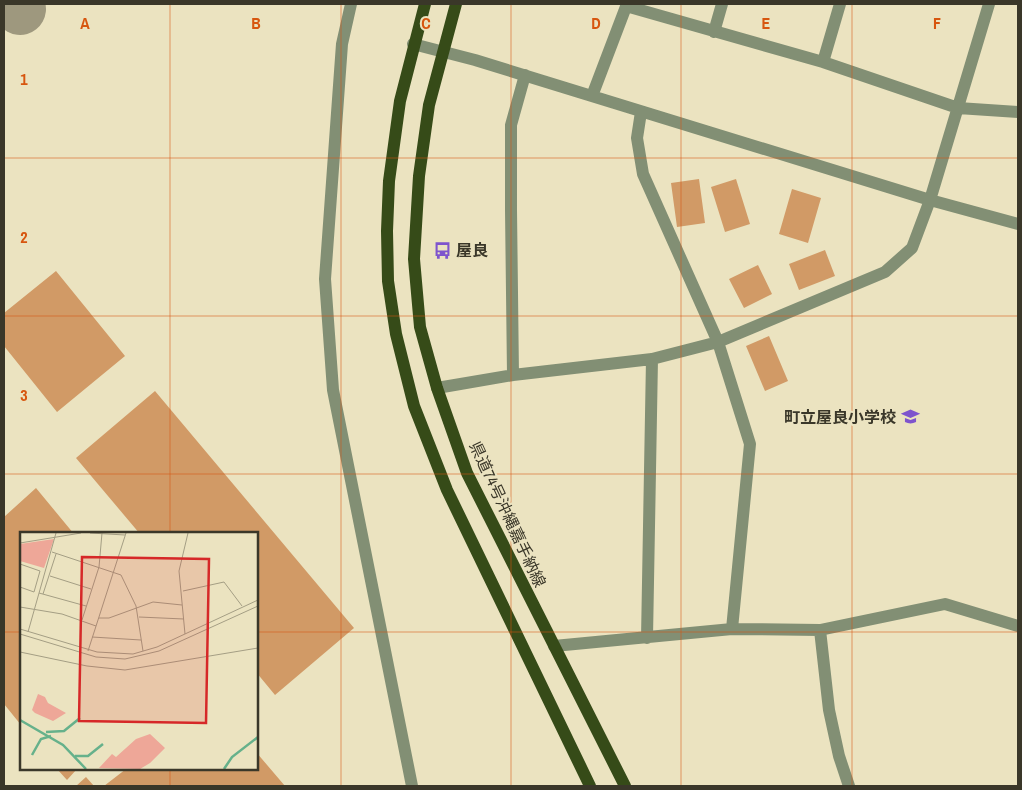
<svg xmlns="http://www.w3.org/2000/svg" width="1022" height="790" viewBox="0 0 1022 790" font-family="'Archivo Narrow','Noto Sans JP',sans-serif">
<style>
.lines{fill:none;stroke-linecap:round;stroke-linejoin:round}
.taxiway{stroke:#9e987e;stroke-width:52}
.building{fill:#d19a66}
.minor{stroke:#828f74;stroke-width:12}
.major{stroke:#364b18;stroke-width:12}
.grid{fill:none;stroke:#d7560f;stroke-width:1;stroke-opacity:0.55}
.labels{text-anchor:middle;stroke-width:4;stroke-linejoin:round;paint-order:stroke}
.poi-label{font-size:16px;font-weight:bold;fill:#3a3729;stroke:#ebe3c0;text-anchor:start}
.street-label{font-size:16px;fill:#3a3729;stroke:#ebe3c0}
.inset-river{fill:none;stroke:#66b18b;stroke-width:2.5}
.inset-road{fill:none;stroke:#a49e84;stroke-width:1}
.view{fill:#d62828;fill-opacity:0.15;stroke:#d62828;stroke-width:2.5}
.inset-edge{fill:none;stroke:#3a3729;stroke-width:2.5}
.grid-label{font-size:16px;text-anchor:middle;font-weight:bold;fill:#d7560f;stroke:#ebe3c0;stroke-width:4;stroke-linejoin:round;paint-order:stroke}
</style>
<rect width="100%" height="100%" fill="#ebe3c0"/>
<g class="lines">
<!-- taxiway -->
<path class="taxiway" d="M 16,4 L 20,9"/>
</g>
<!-- building -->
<path class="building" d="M 699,179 L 705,223 L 677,227 L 671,183 Z
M 736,179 L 750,224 L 725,232 L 711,187 Z
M 792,189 L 821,198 L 808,243 L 779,234 Z
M 825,250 L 835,276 L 799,290 L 789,264 Z
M 758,265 L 772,294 L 744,308 L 729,279 Z
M 56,271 L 125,356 L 57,412 L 4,346 L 4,313 Z
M 769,336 L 788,381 L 765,391 L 746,346 Z
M 155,391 L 354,628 L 275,695 L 256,672 L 256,534 L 140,534 L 76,458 Z
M 36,488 L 74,534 L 21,534 L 21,725 L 4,704 L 4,517 Z
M 256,752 L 285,786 L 104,786 L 126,769 L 256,769 Z
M 57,769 L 77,769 L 67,780 Z
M 86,777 L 94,786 L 76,786 Z"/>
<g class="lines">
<!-- minor -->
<path class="minor" d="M 351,4 L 342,44 L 325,279 L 333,390 L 412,786
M 626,6 L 823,62 L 958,108 L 1018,112
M 714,32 L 722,4
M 413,44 L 475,60 L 930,200 L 1018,224
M 823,62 L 840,4
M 592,96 L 627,4
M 641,112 L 637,138 L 643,174 L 718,342 L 750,444 L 732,629
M 513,375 L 511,210 L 511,125 L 525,75
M 437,388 L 513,375 L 652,359 L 718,342 L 885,272 L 912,248 L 930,200 L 989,4
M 820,630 L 829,710 L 839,756 L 849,786
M 647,638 L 652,359
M 554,646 L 732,629 L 820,630 L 945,604 L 1018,626"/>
<!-- major -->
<path class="major" d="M 425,4 L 400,101 L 389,181 L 387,231 L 388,281 L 396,334 L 414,406 L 447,490 L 590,786
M 456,4 L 429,105 L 419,176 L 414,259 L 420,327 L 437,388 L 467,473 L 625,786"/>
</g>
<!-- grid -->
<path class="grid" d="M 170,4 L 170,534M 341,4 L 341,786M 511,4 L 511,786M 681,4 L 681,786M 852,4 L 852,786M 4,158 L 1018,158M 4,316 L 1018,316M 4,474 L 1018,474M 4,632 L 21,632M 256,632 L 1018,632M 170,769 L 170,786"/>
<!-- icons -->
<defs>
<symbol id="bus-bare" viewBox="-9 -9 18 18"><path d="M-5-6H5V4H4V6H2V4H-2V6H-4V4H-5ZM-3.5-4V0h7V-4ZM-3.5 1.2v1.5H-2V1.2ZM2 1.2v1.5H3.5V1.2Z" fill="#7e54cd" stroke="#ebe3c0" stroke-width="2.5" paint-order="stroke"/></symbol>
<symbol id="school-bare" viewBox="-9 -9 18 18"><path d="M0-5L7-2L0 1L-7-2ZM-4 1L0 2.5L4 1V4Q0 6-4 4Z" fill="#7e54cd" stroke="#ebe3c0" stroke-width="2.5" paint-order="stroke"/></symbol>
</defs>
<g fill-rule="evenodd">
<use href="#bus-bare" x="430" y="238" width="25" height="25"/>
<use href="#school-bare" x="898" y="404" width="25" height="25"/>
</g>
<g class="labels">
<!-- poi labels -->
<g class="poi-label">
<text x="456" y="256">屋良</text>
<text x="896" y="423" text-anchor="end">町立屋良小学校</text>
</g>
<!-- street labels -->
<g class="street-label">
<text transform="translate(508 514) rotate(65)" y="6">県道74号沖縄嘉手納線</text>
</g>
</g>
<!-- overview -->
<g transform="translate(20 532)">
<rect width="238" height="238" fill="#ebe3c0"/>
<path d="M 34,7 L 24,36 L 0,29 L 0,12 ZM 18,162 L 25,165 L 28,171 L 46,181 L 33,189 L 15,181 L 12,178 ZM 130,202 L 145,216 L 130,231 L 120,237 L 79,236 L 92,222 L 96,225 L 116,207 Z" fill="#eea798"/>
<path class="inset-river" d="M 0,188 L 43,213 L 66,237M 26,200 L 44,199 L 60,186M 12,223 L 21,207 L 31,204M 55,224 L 68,224 L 83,212M 204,237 L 212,225 L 238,205"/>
<path class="inset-road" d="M 70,1 L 105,3M 0,11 L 61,1M 32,20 L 101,43 L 116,74 L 123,119M 0,32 L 20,39 L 14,60 L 0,55M 30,44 L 71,57M 163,59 L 204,50 L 222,74M 19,61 L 66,74M 23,62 L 36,22M 0,75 L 42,82 L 76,94M 119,85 L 164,87M 79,86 L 89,86 L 133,70 L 162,73M 62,88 L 79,35 L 82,1M 0,97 L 77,120 L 113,122 L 137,115 L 238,68M 8,100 L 36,1M 0,102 L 76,125 L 105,127 L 139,119 L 238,74M 165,102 L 159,39 L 168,1M 72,105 L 121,108M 68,119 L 106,1M 0,120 L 67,134 L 105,138 L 238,116"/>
<path class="view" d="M 62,25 L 189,27 L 186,191 L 59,189 Z"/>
<rect width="238" height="238" class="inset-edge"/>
</g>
<g class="grid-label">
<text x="85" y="29">A</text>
<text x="256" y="29">B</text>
<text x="426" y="29">C</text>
<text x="596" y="29">D</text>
<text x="766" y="29">E</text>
<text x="937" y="29">F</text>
<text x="24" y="85">1</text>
<text x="24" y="243">2</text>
<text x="24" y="401">3</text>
</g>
<!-- border -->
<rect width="1022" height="790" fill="none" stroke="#3a3729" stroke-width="10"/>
</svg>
